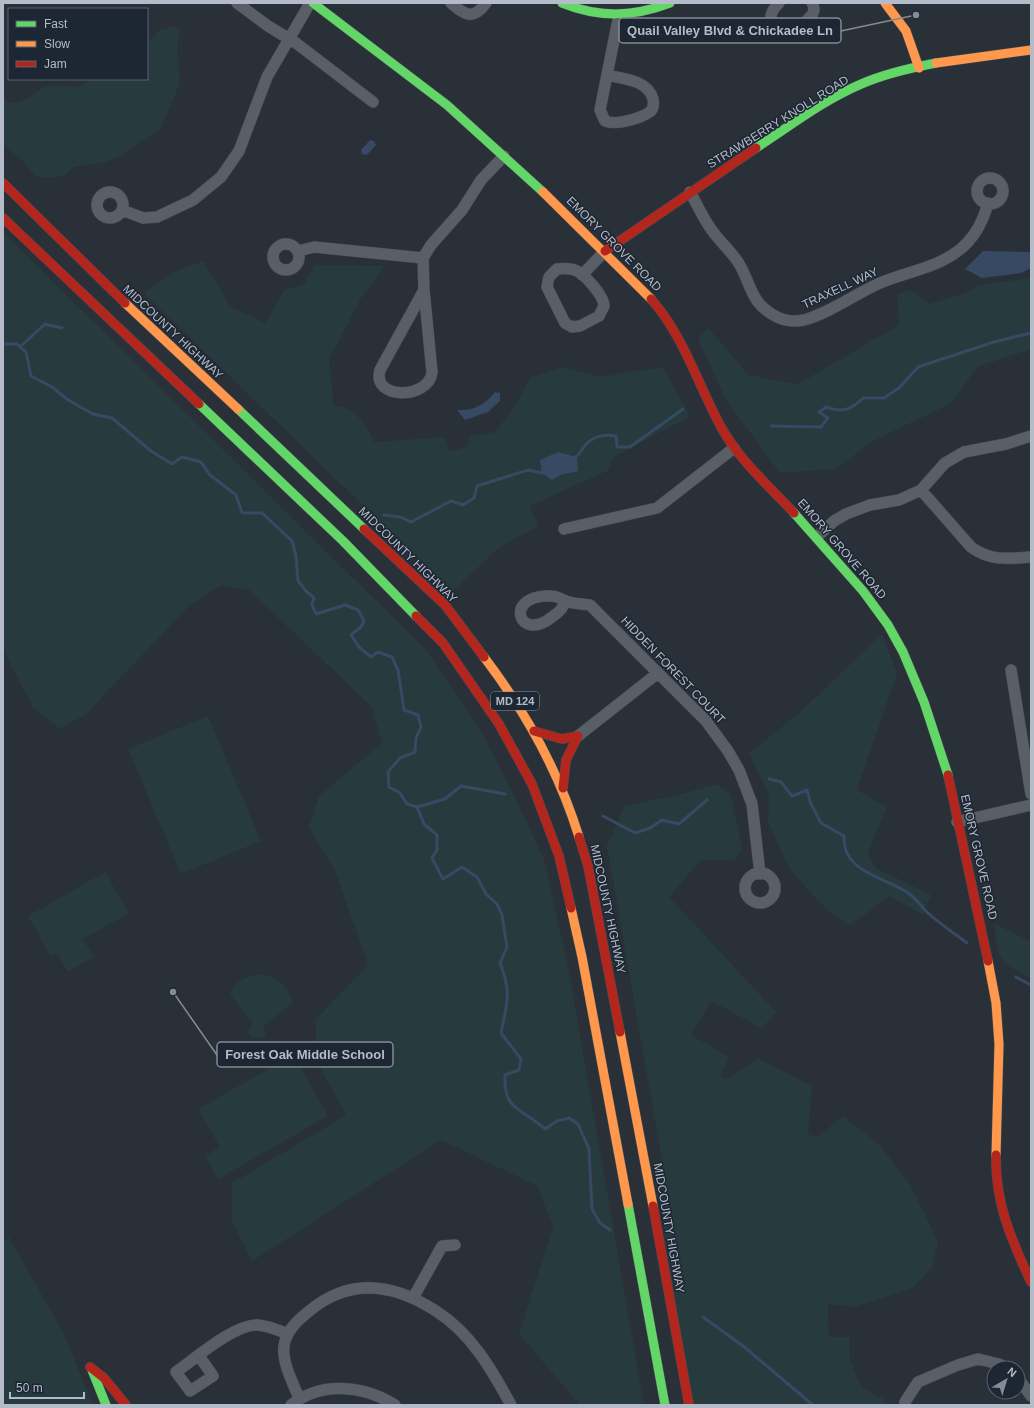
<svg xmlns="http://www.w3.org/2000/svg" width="1034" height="1408" viewBox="0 0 1034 1408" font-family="Helvetica,sans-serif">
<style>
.green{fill:#273a3e}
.water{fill:#384963}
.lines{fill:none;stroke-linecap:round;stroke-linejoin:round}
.stream{stroke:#384963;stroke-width:3}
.street-casing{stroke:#484c53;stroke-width:12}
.fast-casing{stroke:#484c53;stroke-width:10}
.slow-casing{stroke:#484c53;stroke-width:10}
.jam-casing{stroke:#484c53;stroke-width:10}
.street{stroke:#5a5e66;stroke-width:11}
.fast{stroke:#63d668;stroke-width:9}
.slow{stroke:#ff974d;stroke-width:9}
.jam{stroke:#b3261e;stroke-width:9}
.labels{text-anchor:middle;stroke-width:3;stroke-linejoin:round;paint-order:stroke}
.shield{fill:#1d2633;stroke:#878f9c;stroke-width:1}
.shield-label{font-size:11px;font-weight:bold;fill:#b4bcc9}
.street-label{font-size:12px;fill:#b4bcc9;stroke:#1d2633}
.leader{fill:none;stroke:#848b96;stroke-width:1.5}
.callout-dot{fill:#848b96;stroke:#1d2633;stroke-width:1.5}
.callout{fill:#1d2633;stroke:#848b96;stroke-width:1.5}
.callout-label{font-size:13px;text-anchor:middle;font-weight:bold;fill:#b4bcc9}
</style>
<rect width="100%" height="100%" fill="#2a3038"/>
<!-- green -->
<path class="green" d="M 175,26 L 180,30 L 177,49 L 180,83 L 161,128 L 119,156 L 103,163 L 83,165 L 72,168 L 65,175 L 51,178 L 35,176 L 23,161 L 3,145 L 3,96 L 9,103 L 16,103 L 29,98 L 44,87 L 57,85 L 76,87 L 94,79 L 147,79 L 147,44 L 159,30 Z
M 3,232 L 426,650 L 481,731 L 508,783 L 544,859 L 568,966 L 644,1405 L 580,1405 L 519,1334 L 553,1227 L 537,1186 L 441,1140 L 252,1261 L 232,1221 L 232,1183 L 346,1115 L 315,1058 L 316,1019 L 368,965 L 336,873 L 309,827 L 319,796 L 382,743 L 371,706 L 249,590 L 222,585 L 190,605 L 85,715 L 59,729 L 33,707 L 3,650 Z
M 203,261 L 230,306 L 265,323 L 284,290 L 304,284 L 315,265 L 385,266 L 361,298 L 329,360 L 334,406 C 355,407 366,424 374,442 L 445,437 L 449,452 L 468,446 L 470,436 L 495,432 L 513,409 L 531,377 L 563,367 L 600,377 L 662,367 L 690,416 L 614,457 L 607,471 L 530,506 L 538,526 L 501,546 L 452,592 L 144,293 L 171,273 Z
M 1031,278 L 1031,349 L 977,367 L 952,403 L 875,440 L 835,469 L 780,473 L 726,400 L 698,339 L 708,328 L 749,375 L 798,384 L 899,325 L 897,294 L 912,290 L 929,304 L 962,294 L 979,285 Z
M 882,634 L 897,673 L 857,790 L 887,807 L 868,853 L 876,868 L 931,895 L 923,915 L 890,896 L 850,925 L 826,909 L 790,870 L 768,822 L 769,796 L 749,753 L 798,714 Z
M 208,716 L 261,841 L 181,874 L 128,749 Z
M 717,784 L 731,794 L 742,849 L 735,861 L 701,860 L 669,897 L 777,1013 L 761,1028 L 711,1001 L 691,1035 L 729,1057 L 721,1074 L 725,1079 L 759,1059 L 812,1086 L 808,1134 L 818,1137 L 843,1116 L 879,1144 L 911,1186 L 938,1242 L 932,1268 L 913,1288 L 854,1307 L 828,1304 L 829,1337 L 849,1337 L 850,1360 L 862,1388 L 884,1399 L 884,1405 L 689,1405 L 664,1262 L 664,1172 L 607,846 L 624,806 L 678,795 Z
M 105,872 L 129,913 L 83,939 L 94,957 L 68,972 L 57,953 L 51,957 L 28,916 Z
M 994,923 L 1031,942 L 1031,978 C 996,961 999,960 994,923 Z
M 258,974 C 276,976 287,984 293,1001 L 291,1005 L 263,1026 L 266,1034 L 261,1039 L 252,1038 L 248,1032 L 253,1024 L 230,994 C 233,982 247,976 258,974 Z
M 293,1055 L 328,1116 L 218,1179 L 205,1156 L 220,1147 L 198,1109 Z
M 9,1237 L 64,1334 L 93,1405 L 3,1405 L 3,1241 Z"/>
<!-- water -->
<path class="water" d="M 370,140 L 374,141 L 376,145 L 367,155 L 362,154 L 361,150 Z
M 983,251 L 1031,252 L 1031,268 L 1021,273 L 982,278 L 965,269 Z
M 495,392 L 500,393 L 500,401 L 488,412 L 465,420 L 457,410 C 473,411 485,405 495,392 Z
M 558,452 L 577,457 L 578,471 L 561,475 L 552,480 L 542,473 L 540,460 Z"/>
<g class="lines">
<!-- stream -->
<path class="stream" d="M 3,344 L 17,344 L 26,352 L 31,376 L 52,387 L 68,400 L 93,414 L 112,418 L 151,451 L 172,464 L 182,457 L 201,462 L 210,475 L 236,495 L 242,513 L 262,513 L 292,541 L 296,556 L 298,581 L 306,591 L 314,598 L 312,605 L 316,614 L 345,605 L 358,610 L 364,621 L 361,627 L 351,635 L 359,647 L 371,657 L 378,652 L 392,657 L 398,670 L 404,710 L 418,715 L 421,727 L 416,738 L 415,752 L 400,758 L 388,772 L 389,787 L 400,793 L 407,804 L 417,807 L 424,824 L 437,835 L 437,850 L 432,858 L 443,879 L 462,867 L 477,877 L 486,894 L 497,904 L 502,915 L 507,947 L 500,963 C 512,993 507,1003 501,1033 L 521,1059 L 519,1070 L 505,1075 C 503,1111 522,1108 545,1129 L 557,1121 L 569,1118 L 578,1124 L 589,1149 L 592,1209 L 600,1223 L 610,1230
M 20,347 L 45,324 L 62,328
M 771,426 L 821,427 L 828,418 L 819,412 L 826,407 C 843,413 851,410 863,398 L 884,398 L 899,388 L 918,367 L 994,342 L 1031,333
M 574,458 C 581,454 582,448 587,443 C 595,436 606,434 616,436 L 617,447 L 630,447 L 683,409
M 384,515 L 400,517 L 411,522 L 451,501 L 463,505 L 474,498 L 477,486 L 528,470 L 542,473 L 545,471
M 769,779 L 781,782 L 792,796 L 807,790 L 811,804 L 821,823 L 844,836 C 842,874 888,877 911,895 C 917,900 922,907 928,913 C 940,924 954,933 967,943
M 417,807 L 445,799 L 461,786 L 505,794
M 603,816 L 635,833 L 650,828 L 662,820 L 679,824 L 707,800
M 1016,977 L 1031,985
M 703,1317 L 743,1346 L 813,1405"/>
<defs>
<path id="street" d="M 237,3 L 268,26 L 296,43 L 373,102
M 451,3 C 465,15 473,21 486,3
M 779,3 C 767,14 768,29 785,35 C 791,35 810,19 813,13 C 815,9 814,6 812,3
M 607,75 C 624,79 648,80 653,99 C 654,104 654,107 651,111 C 642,118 616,126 605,121 L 600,110 L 619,15
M977 191a13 13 0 1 1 26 0a13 13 0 1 1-26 0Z
M 690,192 C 697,204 703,218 711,229 C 719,241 730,250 738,262 C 752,284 749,303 777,317 C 785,321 794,322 804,320 C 830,313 855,294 880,283 C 906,272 936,268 958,251 C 974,239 983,222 988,203
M97 205a13 13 0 1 1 26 0a13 13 0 1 1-26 0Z
M 122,210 L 143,218 L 157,217 L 193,200 L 221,177 L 239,151 L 267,77 L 310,3
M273 257a13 13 0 1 1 26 0a13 13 0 1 1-26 0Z
M 298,251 L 314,247 L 423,258
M 557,269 C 564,268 571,268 577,271 C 586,276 604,296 604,306 L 599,316 L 580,326 L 572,327 L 565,323 L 547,287 L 549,277 Z
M 582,275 L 605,251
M 424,290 L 380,370 C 371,400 429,400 432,372 L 424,290 L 423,258 L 431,245 L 462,210 L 481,180 L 504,156
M 921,490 L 971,547 C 990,561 1007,559 1029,557
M 564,529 L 657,508 L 734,448
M 817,537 L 834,521 L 846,514 L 870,505 L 899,500 L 921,490 L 945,463 L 964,452 L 1006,444 L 1031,436
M 565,601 C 564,608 558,613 552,617 C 518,644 503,594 551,596 C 558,596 560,599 566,601 C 573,604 583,604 590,605 L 706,721 L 728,751 L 739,770 L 752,804 L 760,874
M 1011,670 L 1031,794
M 578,736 L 658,673
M 957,822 L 1031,805
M745 888a15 15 0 1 1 30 0a15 15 0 1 1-30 0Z
M 413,1298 L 442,1246 L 455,1245
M 199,1356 L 213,1376 L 190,1391 L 176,1372 C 196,1358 234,1324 258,1325 C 269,1326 278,1330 288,1334
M 1018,1378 L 1031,1396
M 299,1398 C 293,1383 282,1363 284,1346 C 286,1331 297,1321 308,1312 C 349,1277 393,1283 436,1311 C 471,1333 492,1370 511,1405
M 905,1402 L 918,1382 L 958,1365 L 978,1359 L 999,1364 L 1006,1368
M 291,1405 C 321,1381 363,1385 395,1405"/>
<path id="fast" d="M 313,3 L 447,105 L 543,192
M 562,3 C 599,18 633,17 670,3
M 756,148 C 790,126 822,101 859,85 C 883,74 910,68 936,63
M 199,404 L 343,541 L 416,616
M 238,409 L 364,529
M 794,513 L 863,591 L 888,625 L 903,652 L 924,702 L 948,775
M 628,1204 L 665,1405
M 92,1370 L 106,1405"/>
<path id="slow" d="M 885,3 L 906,31 L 919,68
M 936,63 L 1031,50
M 543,192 L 651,299
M 125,303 L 238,409
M 484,657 C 525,711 559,772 579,837
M 571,908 L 582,957 L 628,1204
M 988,961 L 996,1003 L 999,1044 L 996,1155
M 620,1032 L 653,1206"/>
<path id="jam" d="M 3,183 L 125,303
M 3,218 L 199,404
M 605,251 L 756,148
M 651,299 C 684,336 698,385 721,427 C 739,460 769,486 794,513
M 364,529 L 445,605 L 484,657
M 416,616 L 443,643 L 499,724 L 532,784 L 559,856 L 571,908
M 534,731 L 562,739 L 578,736
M 948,775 L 988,961
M 563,788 L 566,760 L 578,736
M 579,837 L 588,866 L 620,1032
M 996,1155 C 995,1203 1011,1239 1031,1282
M 653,1206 L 689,1405
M 90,1367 L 104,1378 L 126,1405"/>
</defs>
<!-- street casing -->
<use href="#street" class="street-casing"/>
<!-- fast casing -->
<use href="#fast" class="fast-casing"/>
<!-- slow casing -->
<use href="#slow" class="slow-casing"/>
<!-- jam casing -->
<use href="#jam" class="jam-casing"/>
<!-- street -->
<use href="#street" class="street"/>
<!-- fast -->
<use href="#fast" class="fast"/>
<!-- slow -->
<use href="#slow" class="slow"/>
<!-- jam -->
<use href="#jam" class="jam"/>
</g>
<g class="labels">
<!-- shield labels -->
<rect class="shield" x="491" y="692" width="48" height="18" rx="3"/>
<g class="shield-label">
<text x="515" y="705">MD 124</text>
</g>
<!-- street labels -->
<g class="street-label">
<text transform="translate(778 122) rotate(-32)" y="4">STRAWBERRY KNOLL ROAD</text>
<text transform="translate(614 244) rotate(45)" y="4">EMORY GROVE ROAD</text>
<text transform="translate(840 288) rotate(-25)" y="4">TRAXELL WAY</text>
<text transform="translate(173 332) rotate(43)" y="4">MIDCOUNTY HIGHWAY</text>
<text transform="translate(842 549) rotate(49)" y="4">EMORY GROVE ROAD</text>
<text transform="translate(408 555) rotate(44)" y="4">MIDCOUNTY HIGHWAY</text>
<text transform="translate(673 670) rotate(46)" y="4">HIDDEN FOREST COURT</text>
<text transform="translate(979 857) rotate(77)" y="4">EMORY GROVE ROAD</text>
<text transform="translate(608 909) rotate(78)" y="4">MIDCOUNTY HIGHWAY</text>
<text transform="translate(669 1228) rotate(80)" y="4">MIDCOUNTY HIGHWAY</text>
</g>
</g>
<!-- callouts -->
<path class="leader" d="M916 15L841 31M173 992L217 1055"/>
<g class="callout-dot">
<circle cx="916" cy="15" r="4"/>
<circle cx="173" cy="992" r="4"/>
</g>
<g class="callout">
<rect x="619" y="18" width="222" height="25" rx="4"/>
<rect x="217" y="1042" width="176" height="25" rx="4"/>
</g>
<g class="callout-label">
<text x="730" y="35">Quail Valley Blvd &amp; Chickadee Ln</text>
<text x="305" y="1059">Forest Oak Middle School</text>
</g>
<!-- border -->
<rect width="1034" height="1408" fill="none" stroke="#b4bcc9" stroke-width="8"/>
<!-- legend -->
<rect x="8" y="8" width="140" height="72" fill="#1d2633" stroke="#59626f"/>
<rect x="16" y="21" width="20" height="6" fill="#63d668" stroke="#59626f"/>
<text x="44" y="28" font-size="12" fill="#b4bcc9">Fast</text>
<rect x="16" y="41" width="20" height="6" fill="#ff974d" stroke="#59626f"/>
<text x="44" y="48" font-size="12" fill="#b4bcc9">Slow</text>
<rect x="16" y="61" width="20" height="6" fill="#b3261e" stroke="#59626f"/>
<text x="44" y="68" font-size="12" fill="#b4bcc9">Jam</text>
<!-- north arrow -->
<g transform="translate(1006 1380) rotate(38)"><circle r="19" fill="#1d2633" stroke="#59626f"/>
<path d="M0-3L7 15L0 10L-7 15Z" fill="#848b96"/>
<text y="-6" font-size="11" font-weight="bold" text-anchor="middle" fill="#b4bcc9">N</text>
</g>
<!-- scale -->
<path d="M10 1392v6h74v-6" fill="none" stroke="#b4bcc9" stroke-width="2"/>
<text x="16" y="1392" font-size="12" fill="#b4bcc9" stroke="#1d2633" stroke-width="3" paint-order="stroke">50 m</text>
</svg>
